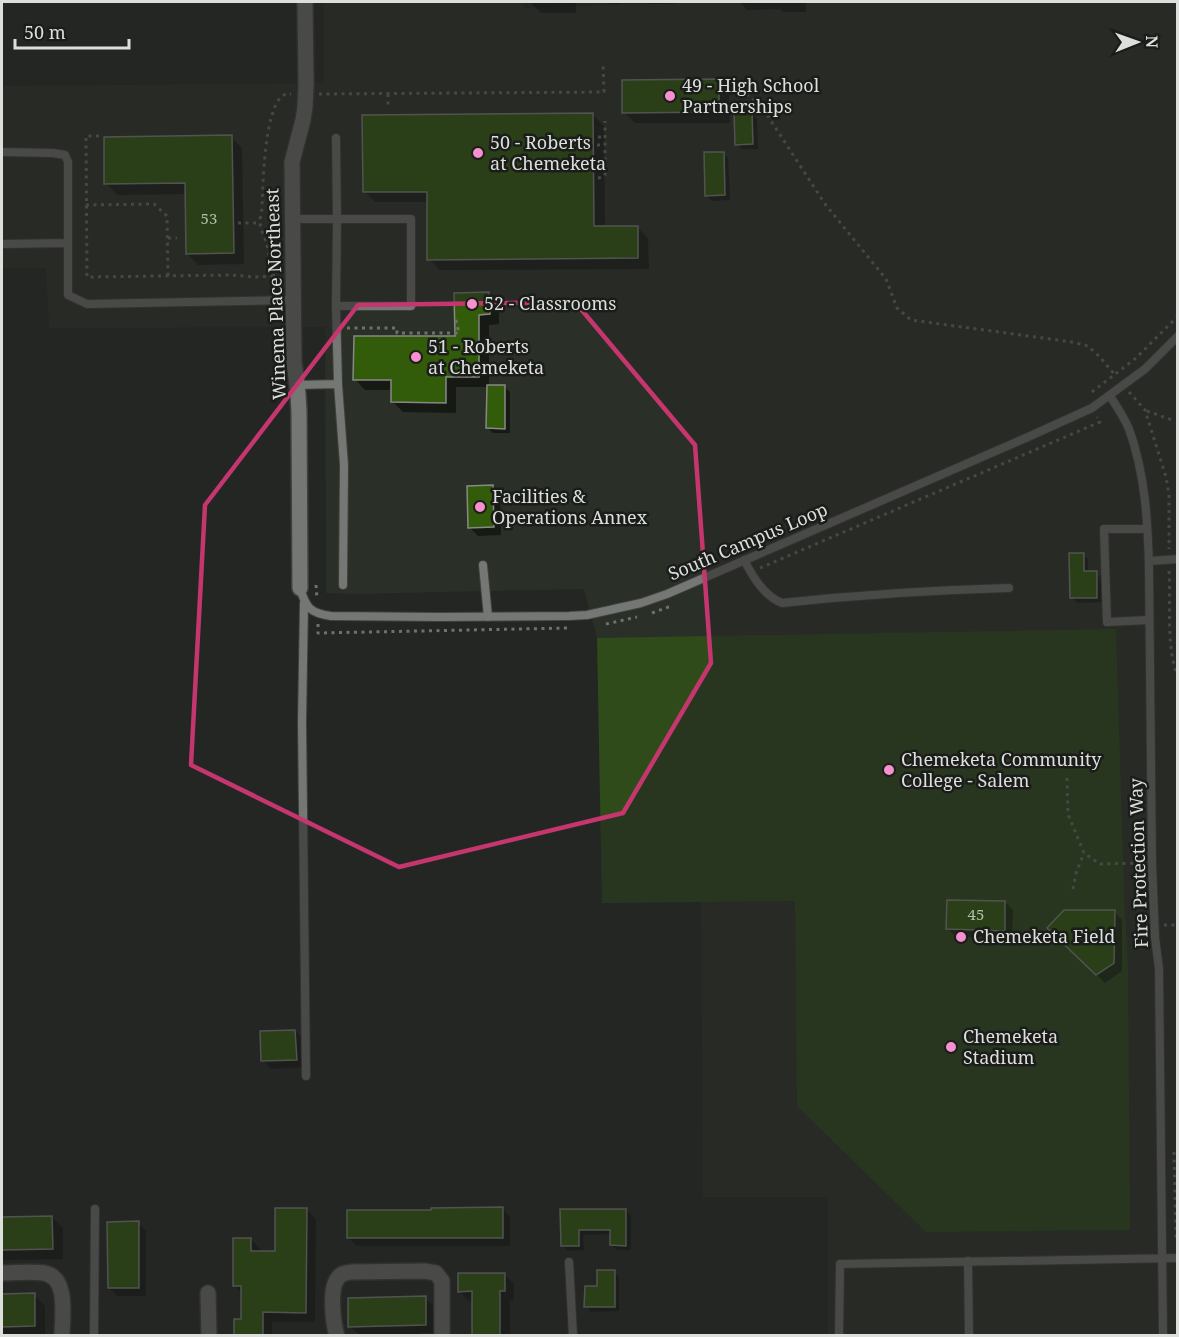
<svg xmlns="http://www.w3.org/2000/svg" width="1179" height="1337" viewBox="0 0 1179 1337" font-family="'Noto Serif',serif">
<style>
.built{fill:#2a2f27}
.green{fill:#2e4b19}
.shadow{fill:#0007}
.building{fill:#325c0a;stroke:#878986;stroke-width:1.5}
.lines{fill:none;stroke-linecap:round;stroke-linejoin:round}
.lane-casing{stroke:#40413f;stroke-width:10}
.street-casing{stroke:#40413f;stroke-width:18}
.secondary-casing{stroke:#40413f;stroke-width:18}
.path{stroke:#6f716f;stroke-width:3;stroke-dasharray:3 4.5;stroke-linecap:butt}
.lane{stroke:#757774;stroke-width:8}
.street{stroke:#757774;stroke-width:15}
.secondary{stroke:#757774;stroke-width:15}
.marked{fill:none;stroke:#c6366e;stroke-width:4.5;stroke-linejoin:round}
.poi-dot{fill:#f790ce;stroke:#1b1d1a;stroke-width:2}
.labels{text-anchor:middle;stroke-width:5;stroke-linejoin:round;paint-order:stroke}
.number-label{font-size:15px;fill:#b2bea8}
.poi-label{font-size:18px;fill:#dddfdd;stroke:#1b1d1a;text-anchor:start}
.street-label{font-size:18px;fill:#dddfdd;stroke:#1b1d1a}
</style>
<rect width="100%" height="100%" fill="#242624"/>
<!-- built -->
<path class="built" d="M 324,2 L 523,2 L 524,8 L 697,2 L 1177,2 L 1177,1335 L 828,1335 L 828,1197 L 703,1197 L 701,902 L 602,903 L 597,638 L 584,589 L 356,594 L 326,593 L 325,327 L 49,328 L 46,268 L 2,268 L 2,86 L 324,83 Z"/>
<!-- green -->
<path class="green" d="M 1116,629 L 1124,893 L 1128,970 L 1130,1230 L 926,1232 L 797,1106 L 795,901 L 602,903 L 597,638 Z"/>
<!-- shadow -->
<path class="shadow" d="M 532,2 L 576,2 L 576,13 L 541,13 L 532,4 Z
M 607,2 L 619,2 L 619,4 L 610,4 Z
M 645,2 L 674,2 L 674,4 L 647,4 Z
M 740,2 L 806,2 L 806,12 L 783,12 L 780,9 L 747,10 Z
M 718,80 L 729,91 L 730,123 L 635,123 L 624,112 Z
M 751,114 L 757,119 L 758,149 L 742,149 L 737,144 Z
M 593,115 L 604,126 L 605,227 L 637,227 L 648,238 L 649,269 L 440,270 L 429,259 L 428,202 L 375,202 L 364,191 Z
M 231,137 L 242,148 L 244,264 L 198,265 L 187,253 L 186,194 L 117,195 L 106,183 Z
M 723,153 L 728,158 L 730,200 L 712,201 L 707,196 Z
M 489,293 L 499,304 L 499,324 L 489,325 L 489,387 L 505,387 L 510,392 L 510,433 L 493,433 L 488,428 L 488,387 L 456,387 L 456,413 L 403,412 L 393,402 L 393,390 L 365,390 L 355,379 L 457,338 Z
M 492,487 L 500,495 L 501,535 L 478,536 L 470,528 Z
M 1083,554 L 1088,559 L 1088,573 L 1096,573 L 1101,578 L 1102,602 L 1077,603 L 1072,597 Z
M 1005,902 L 1013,910 L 1012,938 L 956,937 L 948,929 Z
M 1114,911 L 1122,920 L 1122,971 L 1105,983 L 1049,928 Z
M 295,1031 L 303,1039 L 304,1067 L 271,1069 L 263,1061 Z
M 306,1209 L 316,1219 L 315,1322 L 272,1322 L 272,1336 L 236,1336 L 236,1320 L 243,1320 L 243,1294 L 234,1286 L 251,1239 L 260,1249 L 260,1252 L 277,1253 Z
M 502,1209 L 510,1217 L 510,1246 L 357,1246 L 348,1238 Z
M 626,1210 L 631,1216 L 631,1250 L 617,1250 L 611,1245 L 611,1234 L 583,1235 L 584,1250 L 568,1251 L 562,1246 L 562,1211 Z
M 52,1217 L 63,1228 L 63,1259 L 2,1260 L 2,1218 Z
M 138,1223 L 146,1231 L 146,1296 L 117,1296 L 109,1288 Z
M 614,1271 L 619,1277 L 619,1311 L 591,1312 L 586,1306 L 599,1287 Z
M 504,1274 L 514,1284 L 514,1301 L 510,1300 L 510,1336 L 473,1336 L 473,1301 L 469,1301 L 459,1291 Z
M 2,1295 L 34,1295 L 45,1306 L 45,1336 L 2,1336 Z
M 425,1298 L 433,1306 L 434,1333 L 421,1333 L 421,1336 L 386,1336 L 386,1334 L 358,1334 L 350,1326 Z"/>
<!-- building -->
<path class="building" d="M 719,79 L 719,112 L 622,113 L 622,80 Z
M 752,112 L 753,144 L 735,145 L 734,113 Z
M 593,113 L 594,226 L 638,226 L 638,258 L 427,260 L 427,192 L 363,192 L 362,115 Z
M 232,135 L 234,253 L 186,254 L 185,183 L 104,184 L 104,137 Z
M 704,152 L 724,152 L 725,195 L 705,196 Z
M 489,292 L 490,314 L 479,315 L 479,377 L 446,377 L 446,403 L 391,402 L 391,380 L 353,380 L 354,336 L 455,336 L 454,293 Z
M 487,385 L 505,385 L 505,429 L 486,428 Z
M 493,485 L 494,527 L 468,528 L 467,486 Z
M 1069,553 L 1084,553 L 1084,571 L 1097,571 L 1097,598 L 1070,598 Z
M 947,900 L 1005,901 L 1005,931 L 946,929 Z
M 1064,910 L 1115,910 L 1114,963 L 1096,975 L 1047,928 Z
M 295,1030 L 297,1060 L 261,1061 L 260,1031 Z
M 503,1207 L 503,1238 L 347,1238 L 347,1210 L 431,1210 L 431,1208 Z
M 275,1208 L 307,1208 L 306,1313 L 263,1312 L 263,1335 L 234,1335 L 234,1319 L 241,1319 L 241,1286 L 233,1286 L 233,1238 L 251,1238 L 251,1251 L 275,1251 Z
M 560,1209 L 626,1209 L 626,1246 L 610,1245 L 610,1230 L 579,1230 L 579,1246 L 561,1246 Z
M 52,1216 L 53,1249 L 2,1250 L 2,1217 Z
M 139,1221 L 139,1288 L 108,1288 L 107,1222 Z
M 597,1270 L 615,1270 L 615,1307 L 584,1307 L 585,1286 L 597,1286 Z
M 458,1273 L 505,1273 L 505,1291 L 500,1291 L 500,1335 L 472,1335 L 472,1291 L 458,1292 Z
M 35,1293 L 35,1326 L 2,1327 L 2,1294 Z
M 426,1296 L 426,1325 L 348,1327 L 348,1298 Z"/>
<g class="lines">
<defs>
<path id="lane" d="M 2,152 L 53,153 L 65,155 L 68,162 L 68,295 L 87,304 L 293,300
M 292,219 L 337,219 L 336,138
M 337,219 L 411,219 L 411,306 L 336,306 Z
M 2,244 L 68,243
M 338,384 L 344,465 L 343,585
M 297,385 L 338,384 L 336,306
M 1110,396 C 1117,407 1124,417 1129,429 C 1145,473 1148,522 1149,569 L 1152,863 L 1155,937 L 1159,969 L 1163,1336
M 1147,529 L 1104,529 L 1107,622 L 1149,620
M 744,560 C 753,577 764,596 782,603 C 857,595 933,590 1009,588
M 1149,561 L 1178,559
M 483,565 L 488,617
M 300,588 C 306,608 310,613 331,616 L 439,617 L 569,616 L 587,615 L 641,603 L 667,594 L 1028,437 L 1092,408 L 1145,369 L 1178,336
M 304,603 L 302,722 L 306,1076
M 968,1261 L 969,1336
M 569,1262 L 573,1336
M 94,1336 L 95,1209
M 839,1336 L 840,1264 L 1178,1258"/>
<path id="street" d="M 2,1273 C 15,1273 31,1271 44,1273 C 69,1277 62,1317 62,1336
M 208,1293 L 209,1336
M 337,1336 C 333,1323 329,1288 338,1278 C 341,1273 346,1273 351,1272 L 425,1271 L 436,1273 L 442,1281 L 442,1336"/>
<path id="secondary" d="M 300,588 L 299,411 L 298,394 L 294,362 L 292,162 L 303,120 L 305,107 L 306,85 L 305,2"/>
</defs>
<!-- lane casing -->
<use href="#lane" class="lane-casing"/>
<!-- street casing -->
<use href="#street" class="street-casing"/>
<!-- secondary casing -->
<use href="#secondary" class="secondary-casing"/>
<!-- path -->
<path class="path" d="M 741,89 L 762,107 L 825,204 L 886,279 L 897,308 L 911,320 L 1072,342 L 1088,346 L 1100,357 L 1115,375
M 319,94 L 604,92 L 603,63
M 388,94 L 388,108
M 99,136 L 86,136 L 87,277 L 231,275 L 254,277 L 274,276
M 598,137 L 606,137
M 597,145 L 605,145
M 598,178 L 603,177 L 605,175 L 605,121
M 86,205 L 154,204 L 167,216 L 168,276
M 238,223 L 260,223
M 168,238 L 177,238
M 277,284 C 271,271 270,258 267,244 C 265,237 260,229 260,222 C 260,218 261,213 262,208 C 263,184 264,112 282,96 C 285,94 287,94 291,94
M 347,328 L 397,328 L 397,333 L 459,333 L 455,317
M 1092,392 L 1136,358 L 1178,316
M 1129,392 L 1145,410 L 1166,477 L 1169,495 L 1169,549
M 1147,411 L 1175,421
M 760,568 L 1100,422 L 1097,417
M 1169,571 C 1171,605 1166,639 1176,672
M 316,585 L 317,599
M 652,613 L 671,606
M 318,624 L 318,633 L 569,628
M 606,624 L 637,617
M 1067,778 L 1068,814 L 1084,853 L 1100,864 L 1142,863
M 1073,889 L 1076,873 L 1084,853
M 1164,925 L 1178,925
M 1174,1152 L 1176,1237 L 1178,1241"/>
<!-- lane -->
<use href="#lane" class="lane"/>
<!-- street -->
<use href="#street" class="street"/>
<!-- secondary -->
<use href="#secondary" class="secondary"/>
</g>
<!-- marked area -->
<path d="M0 0H1179V1337H0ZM 575,302 L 695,445 L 711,663 L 623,813 L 399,867 L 191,765 L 205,505 L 358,305 Z" fill="#242624" fill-opacity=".55" fill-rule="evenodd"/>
<path class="marked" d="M 575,302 L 695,445 L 711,663 L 623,813 L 399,867 L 191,765 L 205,505 L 358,305 Z"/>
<!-- markers -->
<g class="poi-dot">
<circle cx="670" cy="96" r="6"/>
<circle cx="478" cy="153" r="6"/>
<circle cx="472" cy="304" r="6"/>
<circle cx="416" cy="357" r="6"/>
<circle cx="480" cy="507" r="6"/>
<circle cx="889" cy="770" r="6"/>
<circle cx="961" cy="937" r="6"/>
<circle cx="951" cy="1047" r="6"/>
</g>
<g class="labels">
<!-- number labels -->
<g class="number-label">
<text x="209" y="224">53</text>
<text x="976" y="920">45</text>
</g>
<!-- poi labels -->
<g class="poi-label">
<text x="682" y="92">49 - High School<tspan x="682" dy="21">Partnerships</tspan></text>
<text x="490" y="149">50 - Roberts<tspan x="490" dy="21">at Chemeketa</tspan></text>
<text x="484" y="310">52 - Classrooms</text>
<text x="428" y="353">51 - Roberts<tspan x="428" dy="21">at Chemeketa</tspan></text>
<text x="492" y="503">Facilities &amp;<tspan x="492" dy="21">Operations Annex</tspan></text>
<text x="901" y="766">Chemeketa Community<tspan x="901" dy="21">College - Salem</tspan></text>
<text x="973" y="943">Chemeketa Field</text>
<text x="963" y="1043">Chemeketa<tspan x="963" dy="21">Stadium</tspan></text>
</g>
<!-- street labels -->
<g class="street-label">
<text transform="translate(276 294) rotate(-92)" y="6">Winema Place Northeast</text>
<text transform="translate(748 542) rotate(-23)" y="6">South Campus Loop</text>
<text transform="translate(1139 863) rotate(-92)" y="6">Fire Protection Way</text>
</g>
</g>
<!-- border -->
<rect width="1179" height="1337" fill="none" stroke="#dddfdd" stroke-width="6"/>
<!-- north arrow -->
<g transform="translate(1137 42) rotate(89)" stroke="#1b1d1a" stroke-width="4.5" paint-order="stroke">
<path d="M0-4.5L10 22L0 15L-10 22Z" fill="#dddfdd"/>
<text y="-9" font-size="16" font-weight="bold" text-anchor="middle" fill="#dddfdd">N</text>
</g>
<!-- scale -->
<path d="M15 39v9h114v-9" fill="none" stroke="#dddfdd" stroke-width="3"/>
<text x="24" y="39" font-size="18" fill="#dddfdd" stroke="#1b1d1a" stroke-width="4.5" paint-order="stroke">50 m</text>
</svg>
